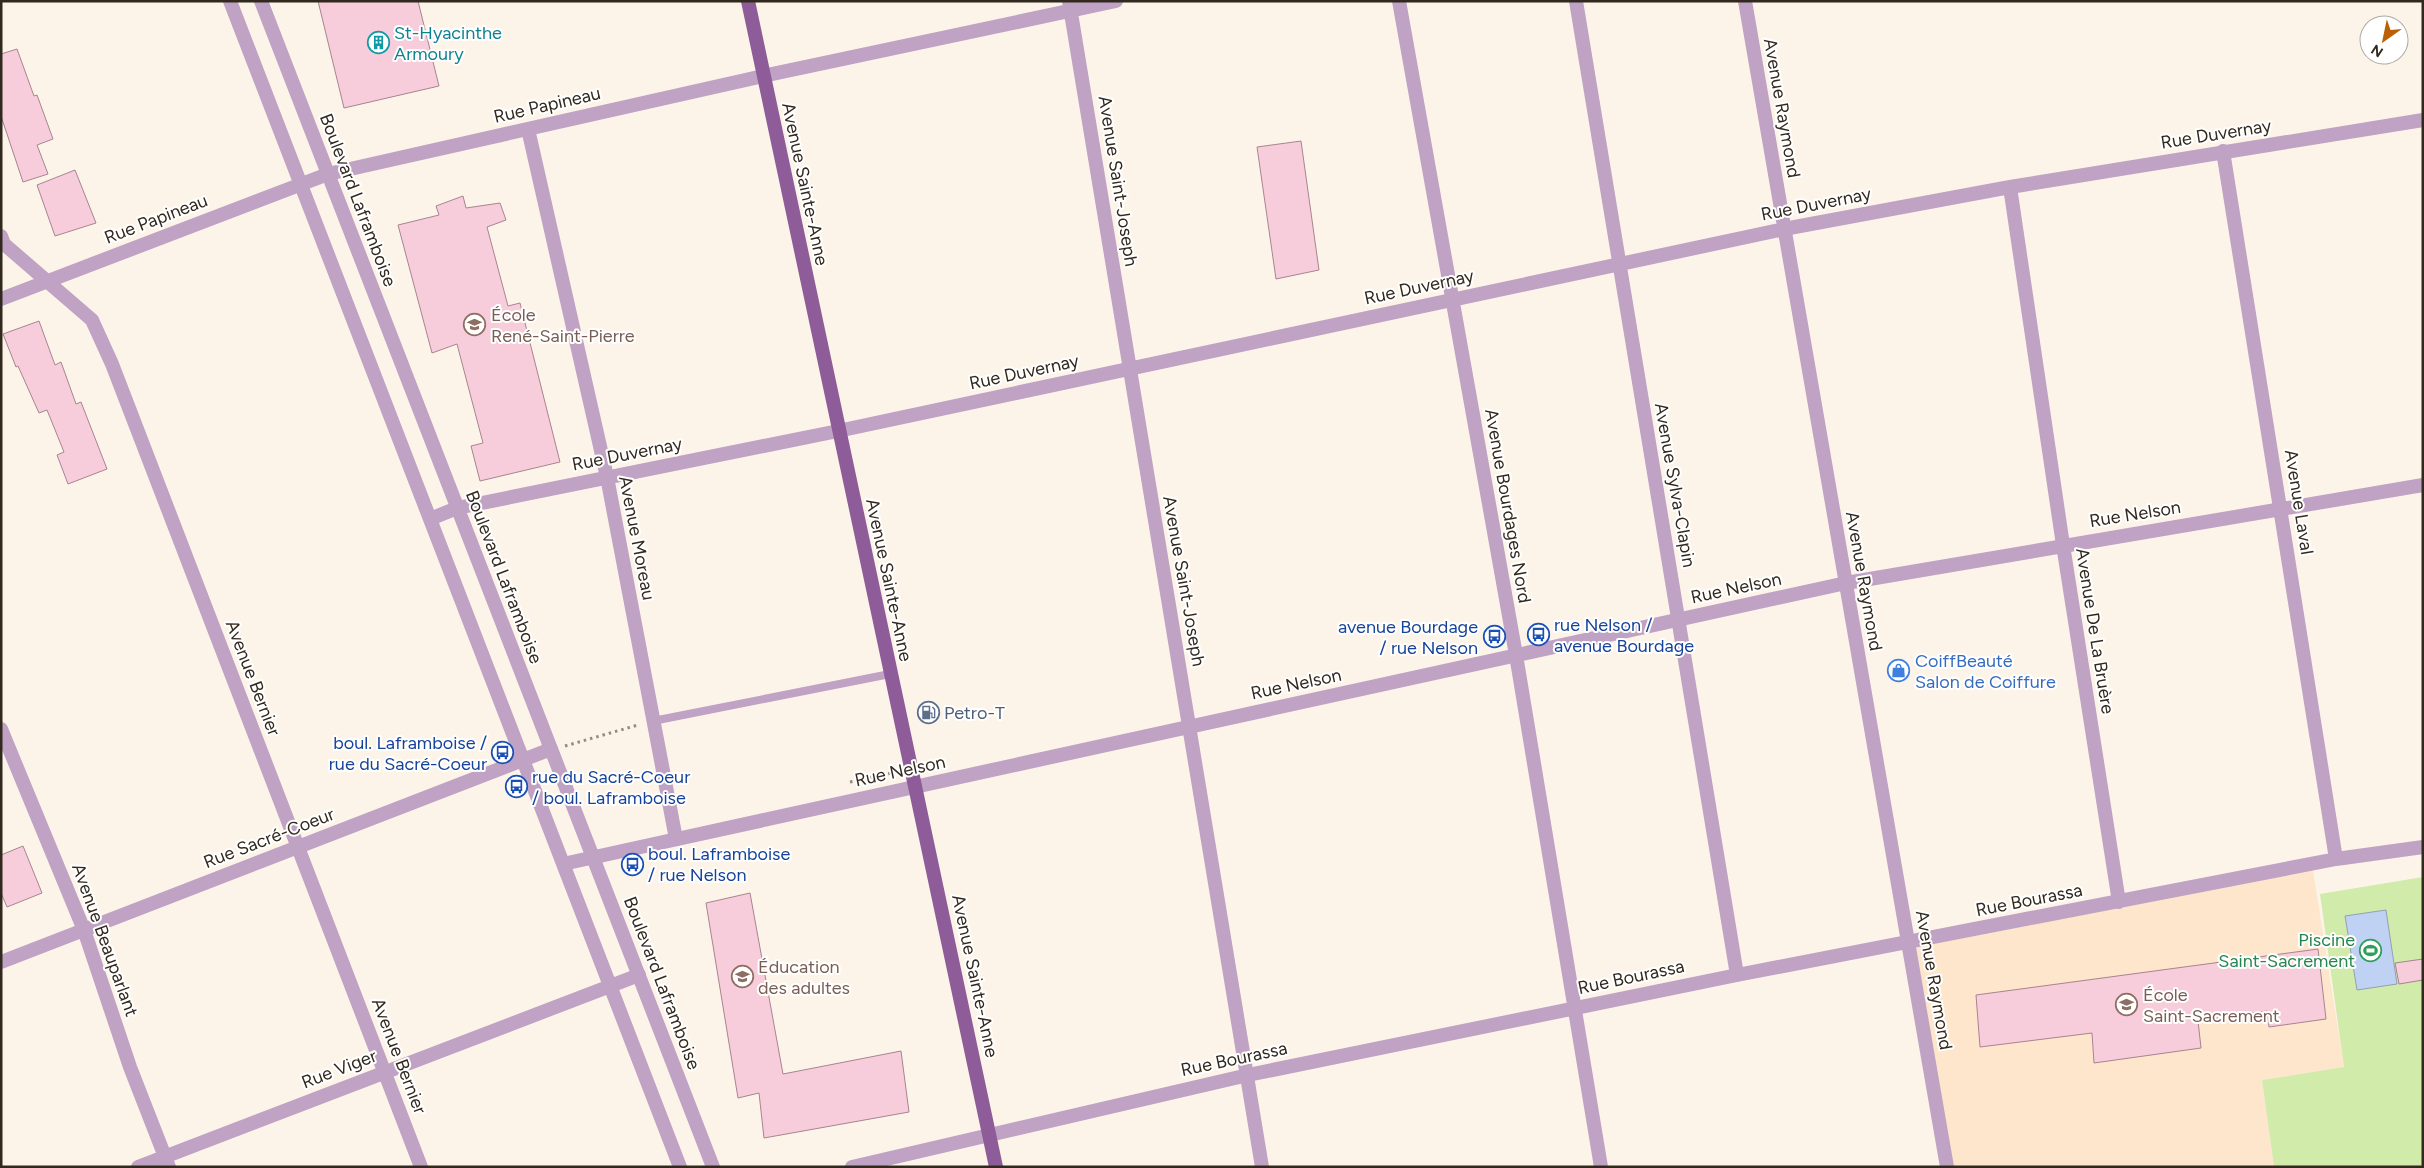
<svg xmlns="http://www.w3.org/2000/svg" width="2424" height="1168" viewBox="0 0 2424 1168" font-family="Figtree,sans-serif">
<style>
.built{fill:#fde6cb}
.green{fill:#d0ebaa}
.water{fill:#bfd2f3;stroke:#959fb3}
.building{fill:#f7cddb;stroke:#a78490}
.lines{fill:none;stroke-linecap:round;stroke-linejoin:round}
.path{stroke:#948b80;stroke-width:3;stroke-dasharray:2.5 4;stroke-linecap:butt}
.service{stroke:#bfa2c4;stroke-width:8}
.minor{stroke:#bfa2c4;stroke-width:14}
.tertiary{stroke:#bfa2c4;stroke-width:14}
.primary{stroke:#8e5c98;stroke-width:14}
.labels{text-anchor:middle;stroke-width:4;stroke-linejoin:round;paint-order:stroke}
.culture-label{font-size:18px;fill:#0d838f;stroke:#fff;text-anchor:start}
.street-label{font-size:18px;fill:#32291e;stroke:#fff}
.education-label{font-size:18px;fill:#785e54;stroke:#fff;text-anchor:start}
.transit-label{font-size:18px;fill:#164399;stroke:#fff;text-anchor:start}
.shop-label{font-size:18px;fill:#366cbe;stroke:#fff;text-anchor:start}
.service-label{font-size:18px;fill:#4e5e75;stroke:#fff;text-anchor:start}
.leisure-label{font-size:18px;fill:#27864d;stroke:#fff;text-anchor:end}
</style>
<rect width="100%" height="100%" fill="#fdf4e9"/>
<!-- built -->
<path class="built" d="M 2312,864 L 2344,1067 L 2262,1080 L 2274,1167 L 1947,1167 L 1908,942 Z"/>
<!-- green -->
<path class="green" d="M 2423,877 L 2423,1167 L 2274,1167 L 2262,1080 L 2344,1067 L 2320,894 Z"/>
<!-- water -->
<path class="water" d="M 2386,910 L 2397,984 L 2357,990 L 2345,916 Z"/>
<!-- building -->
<path class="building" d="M 318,1 L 418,1 L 439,86 L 344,108 Z
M 17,49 L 34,96 L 37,95 L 53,139 L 37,145 L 48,174 L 23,182 L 1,116 L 1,54 Z
M 1301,141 L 1319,270 L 1276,279 L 1257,147 Z
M 75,170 L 96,223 L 55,236 L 37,185 Z
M 463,196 L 466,208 L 500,203 L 506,220 L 487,227 L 508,306 L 520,303 L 560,462 L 480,481 L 471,446 L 483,443 L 457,344 L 432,353 L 398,225 L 439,215 L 436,206 Z
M 39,321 L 55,365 L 61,362 L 76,404 L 81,402 L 107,469 L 68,484 L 57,455 L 64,452 L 47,410 L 39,413 L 18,366 L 16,367 L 3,334 Z
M 23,846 L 42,893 L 7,907 L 1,893 L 1,855 Z
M 750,893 L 783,1074 L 901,1051 L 909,1112 L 764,1138 L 759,1093 L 738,1098 L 706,903 Z
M 2318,949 L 2326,1019 L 2269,1027 L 2267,1011 L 2198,1021 L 2201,1048 L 2094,1063 L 2092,1033 L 1980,1047 L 1976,995 Z
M 2423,959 L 2423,980 L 2399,984 L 2395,963 Z"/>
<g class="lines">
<!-- path -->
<path class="path" d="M 565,746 L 638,725
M 850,782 L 896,772"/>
<!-- service -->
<path class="service" d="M 653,721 L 890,674"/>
<!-- minor -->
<path class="minor" d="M 230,1 L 523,760
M 261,1 L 551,749
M 1069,1 L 1262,1167
M 1399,1 L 1516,655 L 1601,1167
M 1576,1 L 1737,975
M 1745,1 L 1947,1167
M 528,129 L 607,477 L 676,839
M 2223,151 L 2336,859
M 2010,187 L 2063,545 L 2119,902
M 1,236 L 4,244 L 92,320 L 112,364 L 421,1167
M 1,299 L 328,174 L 763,76 L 1116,1
M 430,519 L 457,508 L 838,431 L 1784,229 L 2010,187 L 2423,120
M 1,729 L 84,930 L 130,1067 L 169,1167
M 138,1167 L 639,975
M 852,1167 L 1248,1075 L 1737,975 L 2336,859 L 2423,847"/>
<!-- tertiary -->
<path class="tertiary" d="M 523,760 L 680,1167
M 563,864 L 1846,583 L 2423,485
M 1,962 L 551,749 L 713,1167"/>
<!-- primary -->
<path class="primary" d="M 748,1 L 996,1167"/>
</g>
<!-- icons -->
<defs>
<symbol id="building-ring" viewBox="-11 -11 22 22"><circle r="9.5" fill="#fff" stroke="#0f9aa8" stroke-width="1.5"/><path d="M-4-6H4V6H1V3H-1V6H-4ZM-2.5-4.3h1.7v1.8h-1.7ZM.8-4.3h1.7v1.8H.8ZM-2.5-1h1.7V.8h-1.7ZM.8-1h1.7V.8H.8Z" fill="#0f9aa8"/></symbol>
<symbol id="school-ring" viewBox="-11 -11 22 22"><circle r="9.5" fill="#fff" stroke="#8d6e63" stroke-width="1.5"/><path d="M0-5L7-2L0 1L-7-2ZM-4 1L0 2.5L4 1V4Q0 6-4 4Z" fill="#8d6e63"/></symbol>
<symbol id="bus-ring" viewBox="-11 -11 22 22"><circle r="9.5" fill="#fff" stroke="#1a4fb4" stroke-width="1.5"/><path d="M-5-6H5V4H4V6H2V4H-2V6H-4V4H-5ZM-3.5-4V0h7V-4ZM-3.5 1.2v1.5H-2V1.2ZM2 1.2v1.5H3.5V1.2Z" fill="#1a4fb4"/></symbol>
<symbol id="shop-ring" viewBox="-11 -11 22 22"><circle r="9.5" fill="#fff" stroke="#3f7fe0" stroke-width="1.5"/><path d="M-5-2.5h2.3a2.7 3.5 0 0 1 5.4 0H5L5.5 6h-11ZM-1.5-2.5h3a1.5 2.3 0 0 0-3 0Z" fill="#3f7fe0"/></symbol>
<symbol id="fuel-ring" viewBox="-11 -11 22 22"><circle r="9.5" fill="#fff" stroke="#5c6f8a" stroke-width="1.5"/><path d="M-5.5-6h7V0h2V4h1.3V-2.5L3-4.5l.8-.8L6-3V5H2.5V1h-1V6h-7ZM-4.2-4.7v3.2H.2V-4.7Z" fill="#5c6f8a"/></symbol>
<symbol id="stadium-ring" viewBox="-11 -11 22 22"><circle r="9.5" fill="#fff" stroke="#2e9e5b" stroke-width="1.5"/><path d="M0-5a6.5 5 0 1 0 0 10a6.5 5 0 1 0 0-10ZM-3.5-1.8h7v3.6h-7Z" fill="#2e9e5b"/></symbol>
</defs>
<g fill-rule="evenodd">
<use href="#building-ring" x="366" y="30" width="25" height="25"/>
<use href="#school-ring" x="462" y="312" width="25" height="25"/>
<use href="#bus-ring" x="1526" y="622" width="25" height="25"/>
<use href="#bus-ring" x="1482" y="624" width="25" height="25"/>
<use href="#shop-ring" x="1886" y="658" width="25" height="25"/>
<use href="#fuel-ring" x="916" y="700" width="25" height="25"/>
<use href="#bus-ring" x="490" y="740" width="25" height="25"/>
<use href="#bus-ring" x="504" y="774" width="25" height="25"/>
<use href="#bus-ring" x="620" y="852" width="25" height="25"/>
<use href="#stadium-ring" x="2358" y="938" width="25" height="25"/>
<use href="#school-ring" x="730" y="964" width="25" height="25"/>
<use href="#school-ring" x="2114" y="992" width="25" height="25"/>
</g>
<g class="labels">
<!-- culture labels -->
<g class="culture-label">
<text x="394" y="39">St-Hyacinthe<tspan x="394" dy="21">Armoury</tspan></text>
</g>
<!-- street labels -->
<g class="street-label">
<text transform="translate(547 105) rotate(-13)" y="6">Rue Papineau</text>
<text transform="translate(1782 108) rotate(80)" y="6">Avenue Raymond</text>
<text transform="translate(2216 134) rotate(-9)" y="6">Rue Duvernay</text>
<text transform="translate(1118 181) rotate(81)" y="6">Avenue Saint-Joseph</text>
<text transform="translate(805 184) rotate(78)" y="6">Avenue Sainte-Anne</text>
<text transform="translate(358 200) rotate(69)" y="6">Boulevard Laframboise</text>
<text transform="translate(1816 204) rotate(-11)" y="6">Rue Duvernay</text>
<text transform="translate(156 219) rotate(-21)" y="6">Rue Papineau</text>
<text transform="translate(1419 287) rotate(-12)" y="6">Rue Duvernay</text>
<text transform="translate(1024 372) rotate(-12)" y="6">Rue Duvernay</text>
<text transform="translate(627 454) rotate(-11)" y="6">Rue Duvernay</text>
<text transform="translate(1675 485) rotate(80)" y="6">Avenue Sylva-Clapin</text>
<text transform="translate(2299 502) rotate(81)" y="6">Avenue Laval</text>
<text transform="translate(1508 506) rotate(80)" y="6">Avenue Bourdages Nord</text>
<text transform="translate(2135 514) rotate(-9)" y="6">Rue Nelson</text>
<text transform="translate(637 538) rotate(79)" y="6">Avenue Moreau</text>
<text transform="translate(504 577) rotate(69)" y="6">Boulevard Laframboise</text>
<text transform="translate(889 580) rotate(78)" y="6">Avenue Sainte-Anne</text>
<text transform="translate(1184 581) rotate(80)" y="6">Avenue Saint-Joseph</text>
<text transform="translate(1864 581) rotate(80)" y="6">Avenue Raymond</text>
<text transform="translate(1736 588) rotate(-12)" y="6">Rue Nelson</text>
<text transform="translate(2095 631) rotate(81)" y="6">Avenue De La Bruère</text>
<text transform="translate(253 678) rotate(69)" y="6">Avenue Bernier</text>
<text transform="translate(1296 684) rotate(-12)" y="6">Rue Nelson</text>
<text transform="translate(900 771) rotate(-12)" y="6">Rue Nelson</text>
<text transform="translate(269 838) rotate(-21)" y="6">Rue Sacré-Coeur</text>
<text transform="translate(2029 900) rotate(-11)" y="6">Rue Bourassa</text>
<text transform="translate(105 940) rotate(70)" y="6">Avenue Beauparlant</text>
<text transform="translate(975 976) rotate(78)" y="6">Avenue Sainte-Anne</text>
<text transform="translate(1631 977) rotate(-12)" y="6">Rue Bourassa</text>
<text transform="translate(1934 980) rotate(80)" y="6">Avenue Raymond</text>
<text transform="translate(662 983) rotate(69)" y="6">Boulevard Laframboise</text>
<text transform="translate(399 1056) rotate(69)" y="6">Avenue Bernier</text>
<text transform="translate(1234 1059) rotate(-12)" y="6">Rue Bourassa</text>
<text transform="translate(339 1069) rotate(-21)" y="6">Rue Viger</text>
</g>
<!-- education labels -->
<g class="education-label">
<text x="491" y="321">École<tspan x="491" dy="21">René-Saint-Pierre</tspan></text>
<text x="758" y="973">Éducation<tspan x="758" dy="21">des adultes</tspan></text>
<text x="2143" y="1001">École<tspan x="2143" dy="21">Saint-Sacrement</tspan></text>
</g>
<!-- transit labels -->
<g class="transit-label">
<text x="1554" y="631">rue Nelson /<tspan x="1554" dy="21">avenue Bourdage</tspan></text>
<text x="1478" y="633" text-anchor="end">avenue Bourdage<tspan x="1478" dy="21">/ rue Nelson</tspan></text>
<text x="487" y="749" text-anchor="end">boul. Laframboise /<tspan x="487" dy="21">rue du Sacré-Coeur</tspan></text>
<text x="532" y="783">rue du Sacré-Coeur<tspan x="532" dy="21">/ boul. Laframboise</tspan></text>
<text x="648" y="860">boul. Laframboise<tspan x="648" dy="21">/ rue Nelson</tspan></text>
</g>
<!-- shop labels -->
<g class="shop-label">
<text x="1915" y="667">CoiffBeauté<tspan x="1915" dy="21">Salon de Coiffure</tspan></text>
</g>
<!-- service labels -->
<g class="service-label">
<text x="944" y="719">Petro-T</text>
</g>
<!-- leisure labels -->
<g class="leisure-label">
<text x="2355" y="946">Piscine<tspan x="2355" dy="21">Saint-Sacrement</tspan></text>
</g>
</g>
<!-- border -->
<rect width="2424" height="1168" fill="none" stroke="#32291e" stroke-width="5"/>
<!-- north arrow -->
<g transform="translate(2384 40) rotate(213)"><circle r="24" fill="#ffffff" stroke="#ada9a5"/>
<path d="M0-4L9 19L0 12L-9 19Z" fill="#bb6005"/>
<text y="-8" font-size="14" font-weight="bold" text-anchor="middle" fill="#32291e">N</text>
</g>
</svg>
